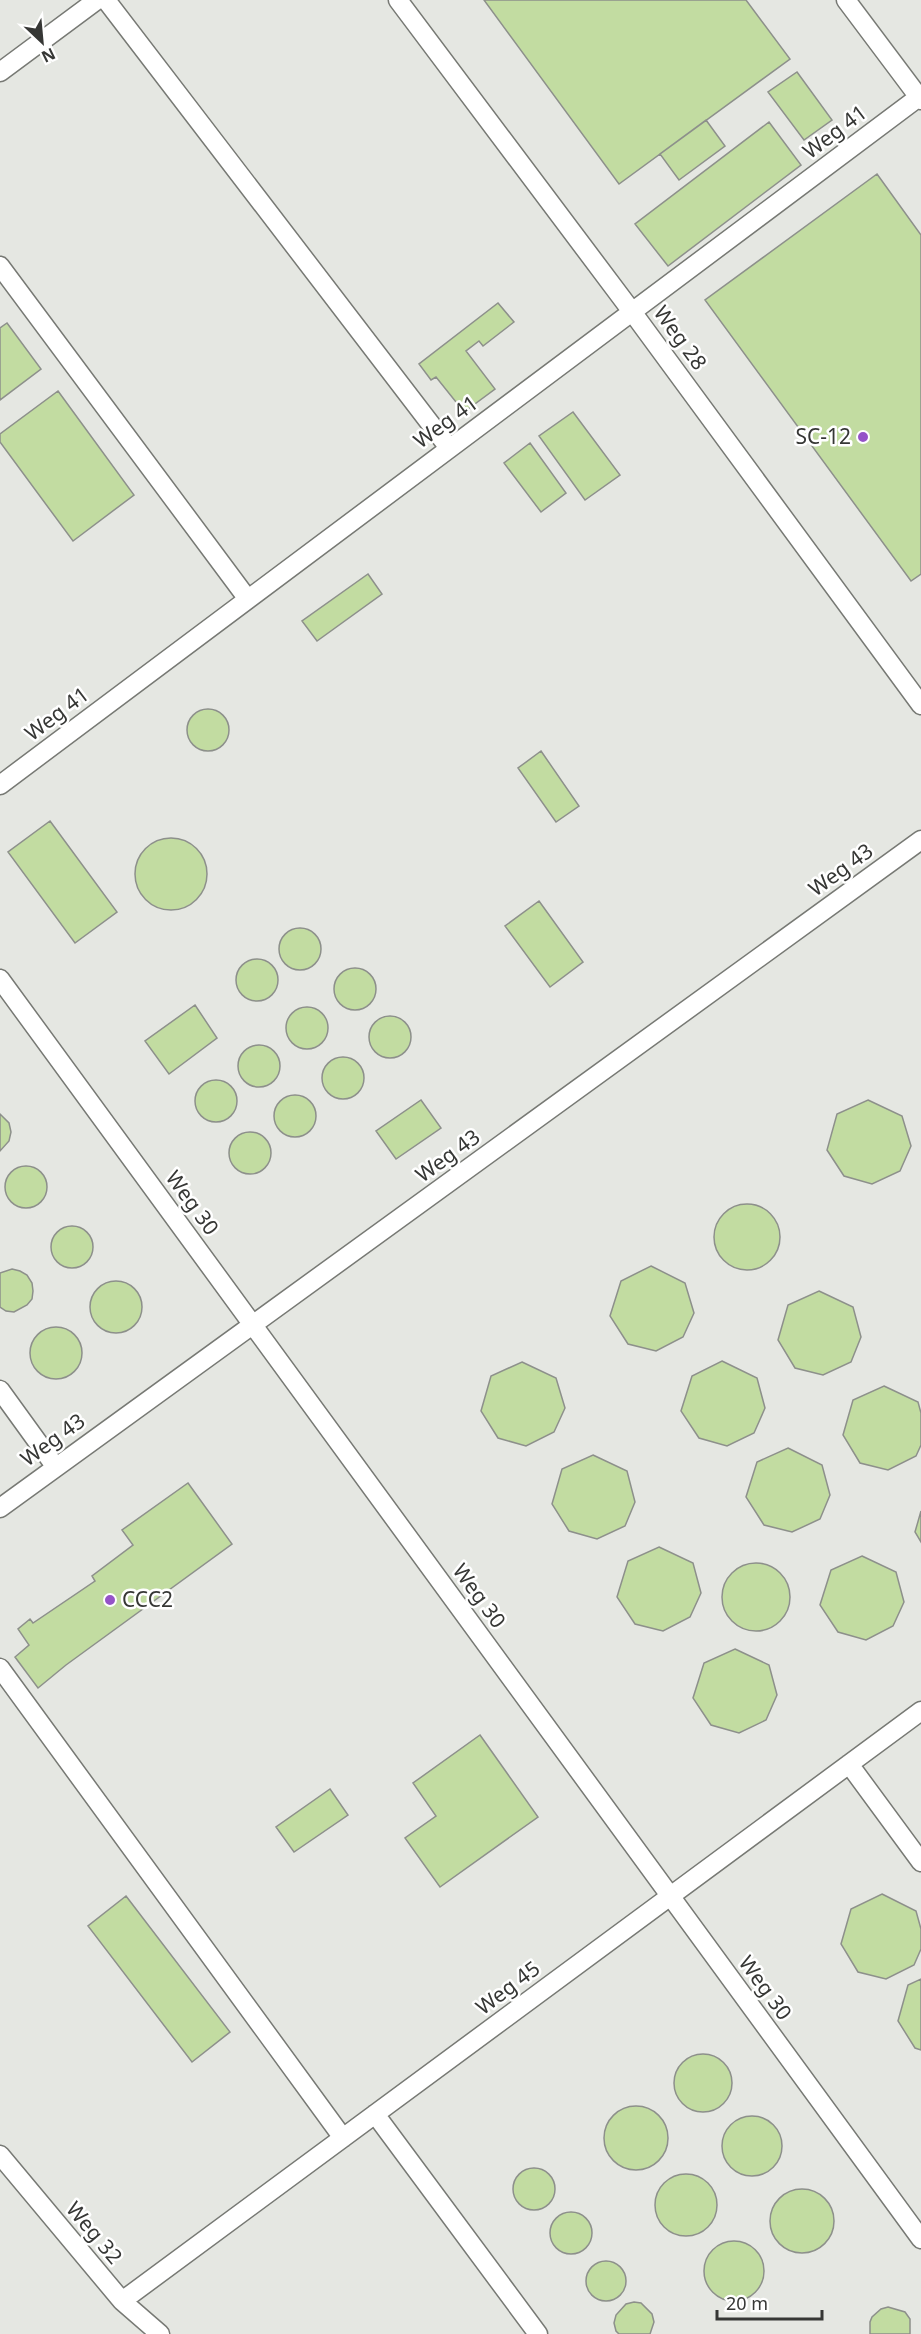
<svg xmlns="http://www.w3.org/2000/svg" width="921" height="2334" viewBox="0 0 921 2334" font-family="'Noto Sans',sans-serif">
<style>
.building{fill:#c2dca1;stroke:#8d908b;stroke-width:1.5}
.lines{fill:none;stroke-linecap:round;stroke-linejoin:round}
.lane-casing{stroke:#777974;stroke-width:21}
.lane{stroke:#fff;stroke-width:18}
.poi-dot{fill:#9553c8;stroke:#fff;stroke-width:2}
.labels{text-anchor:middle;stroke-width:5;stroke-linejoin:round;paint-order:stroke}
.street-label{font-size:21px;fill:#363735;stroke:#fff}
.poi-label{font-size:21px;fill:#363735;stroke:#fff;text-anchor:end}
</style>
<rect width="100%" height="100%" fill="#e5e7e2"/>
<!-- building -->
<path class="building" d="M 484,0 L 746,0 L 790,59 L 619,184 Z
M 797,72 L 832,120 L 804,140 L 768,92 Z
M 706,120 L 725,146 L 679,180 L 660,154 Z
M 769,122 L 801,165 L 668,266 L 635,224 Z
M 877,174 L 921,235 L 921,574 L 911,581 L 705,300 Z
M 498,303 L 514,322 L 483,346 L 479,341 L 466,351 L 495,389 L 464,412 L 436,377 L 431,380 L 419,364 Z
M 7,323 L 41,369 L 0,400 L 0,328 Z
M 58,391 L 134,495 L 73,541 L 0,442 L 0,434 Z
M 573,412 L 620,475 L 585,500 L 539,436 Z
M 530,443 L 566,493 L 541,512 L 504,463 Z
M 368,574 L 382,594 L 317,641 L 302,621 Z
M187 730a21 21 0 1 1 42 0a21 21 0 1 1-42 0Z
M 541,751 L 579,806 L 556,822 L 518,768 Z
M 50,821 L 117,912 L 75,943 L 8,852 Z
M135 874a36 36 0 1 1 72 0a36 36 0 1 1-72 0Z
M 539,901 L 583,962 L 550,987 L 505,926 Z
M279 949a21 21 0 1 1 42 0a21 21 0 1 1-42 0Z
M236 980a21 21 0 1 1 42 0a21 21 0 1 1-42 0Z
M334 989a21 21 0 1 1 42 0a21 21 0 1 1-42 0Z
M 195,1005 L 217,1038 L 169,1074 L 145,1041 Z
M286 1028a21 21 0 1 1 42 0a21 21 0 1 1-42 0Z
M369 1037a21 21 0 1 1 42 0a21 21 0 1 1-42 0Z
M238 1066a21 21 0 1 1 42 0a21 21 0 1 1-42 0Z
M322 1078a21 21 0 1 1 42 0a21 21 0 1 1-42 0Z
M195 1101a21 21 0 1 1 42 0a21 21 0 1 1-42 0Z
M274 1116a21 21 0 1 1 42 0a21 21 0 1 1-42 0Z
M 421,1100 L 441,1128 L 396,1159 L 376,1131 Z
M 868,1100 L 902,1116 L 911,1146 L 900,1171 L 872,1184 L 844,1176 L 827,1150 L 837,1114 Z
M 0,1114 L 9,1123 L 11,1132 L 9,1141 L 0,1151 Z
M229 1153a21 21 0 1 1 42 0a21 21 0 1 1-42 0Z
M5 1187a21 21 0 1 1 42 0a21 21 0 1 1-42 0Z
M714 1237a33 33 0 1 1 66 0a33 33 0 1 1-66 0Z
M51 1247a21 21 0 1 1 42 0a21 21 0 1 1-42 0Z
M 651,1266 L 685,1283 L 694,1313 L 683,1337 L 656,1351 L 628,1344 L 610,1316 L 621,1281 Z
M 12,1269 L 20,1271 L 27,1275 L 32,1283 L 33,1291 L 32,1299 L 27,1305 L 14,1312 L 6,1311 L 0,1307 L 0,1273 Z
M90 1307a26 26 0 1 1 52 0a26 26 0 1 1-52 0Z
M 819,1291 L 853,1307 L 861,1337 L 851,1362 L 823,1375 L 795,1368 L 778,1340 L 788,1305 Z
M30 1353a26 26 0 1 1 52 0a26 26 0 1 1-52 0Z
M 722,1361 L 757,1378 L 765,1408 L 754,1433 L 727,1446 L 699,1438 L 681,1411 L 692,1376 Z
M 522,1362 L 556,1378 L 565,1408 L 554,1432 L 526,1446 L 498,1438 L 481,1411 L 491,1376 Z
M 884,1386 L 918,1402 L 921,1413 L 921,1445 L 916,1456 L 888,1470 L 860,1463 L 843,1435 L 853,1400 Z
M 788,1448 L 822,1465 L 830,1495 L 820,1519 L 792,1532 L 764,1525 L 746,1497 L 757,1462 Z
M 593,1455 L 627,1471 L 635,1502 L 625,1526 L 597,1539 L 569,1531 L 552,1504 L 562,1469 Z
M 188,1483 L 232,1544 L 66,1665 L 38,1688 L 15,1657 L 29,1645 L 18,1629 L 30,1619 L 33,1623 L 95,1581 L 92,1576 L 133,1545 L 122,1530 Z
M 921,1511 L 921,1542 L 915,1532 Z
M 659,1547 L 693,1563 L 701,1593 L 690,1617 L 663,1631 L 635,1624 L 617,1597 L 628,1561 Z
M 862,1556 L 896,1572 L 904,1602 L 893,1626 L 866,1640 L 838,1632 L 820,1605 L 831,1570 Z
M722 1597a34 34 0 1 1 68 0a34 34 0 1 1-68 0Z
M 735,1649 L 769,1665 L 777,1695 L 766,1720 L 739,1733 L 711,1725 L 693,1698 L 704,1663 Z
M 480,1735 L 538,1817 L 440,1887 L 405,1838 L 436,1816 L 413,1783 Z
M 330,1789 L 348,1815 L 294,1852 L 276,1827 Z
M 882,1894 L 916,1911 L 921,1929 L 921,1949 L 914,1965 L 886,1979 L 858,1972 L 841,1944 L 851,1909 Z
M 126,1896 L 230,2032 L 192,2062 L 88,1926 Z
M 921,1979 L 921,2050 L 915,2048 L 898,2021 L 908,1985 Z
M674 2083a29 29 0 1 1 58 0a29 29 0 1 1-58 0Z
M604 2138a32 32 0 1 1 64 0a32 32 0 1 1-64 0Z
M722 2146a30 30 0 1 1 60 0a30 30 0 1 1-60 0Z
M513 2189a21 21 0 1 1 42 0a21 21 0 1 1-42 0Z
M655 2205a31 31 0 1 1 62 0a31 31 0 1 1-62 0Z
M770 2221a32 32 0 1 1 64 0a32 32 0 1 1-64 0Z
M550 2233a21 21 0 1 1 42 0a21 21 0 1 1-42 0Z
M704 2271a30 30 0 1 1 60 0a30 30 0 1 1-60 0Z
M586 2281a20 20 0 1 1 40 0a20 20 0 1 1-40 0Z
M 634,2302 L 641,2303 L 652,2314 L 654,2322 L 650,2334 L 619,2334 L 616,2331 L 614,2323 L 616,2315 L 626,2304 Z
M 888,2307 L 905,2312 L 910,2319 L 910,2334 L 870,2334 L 870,2322 L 872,2317 L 881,2309 Z"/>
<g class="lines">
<defs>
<path id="lane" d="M 106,0 L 449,448
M 398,0 L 633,313 L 921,705
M 846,0 L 921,100
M 0,72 L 97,0
M 0,266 L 247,598
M 0,785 L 919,97
M 0,979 L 921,2239
M 0,1390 L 55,1466
M 0,1508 L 921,840
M 0,1668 L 343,2138
M 849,1764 L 921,1862
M 375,2114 L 538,2334
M 0,2155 L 122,2301 L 160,2334
M 122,2301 L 921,1711"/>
</defs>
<!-- lane casing -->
<use href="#lane" class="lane-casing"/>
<!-- lane -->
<use href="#lane" class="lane"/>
</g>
<!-- markers -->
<g class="poi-dot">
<circle cx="863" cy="437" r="6"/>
<circle cx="110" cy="1600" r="6"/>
</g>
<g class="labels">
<!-- street labels -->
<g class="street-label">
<text transform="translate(835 132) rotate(-37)" y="7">Weg 41</text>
<text transform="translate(680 338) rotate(54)" y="7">Weg 28</text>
<text transform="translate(446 422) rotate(-36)" y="7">Weg 41</text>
<text transform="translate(57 714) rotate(-37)" y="7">Weg 41</text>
<text transform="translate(841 870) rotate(-36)" y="7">Weg 43</text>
<text transform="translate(448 1156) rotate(-36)" y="7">Weg 43</text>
<text transform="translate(192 1203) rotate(54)" y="7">Weg 30</text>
<text transform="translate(53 1440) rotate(-36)" y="7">Weg 43</text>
<text transform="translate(479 1596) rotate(54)" y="7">Weg 30</text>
<text transform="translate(508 1988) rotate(-37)" y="7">Weg 45</text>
<text transform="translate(765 1988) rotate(54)" y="7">Weg 30</text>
<text transform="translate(94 2233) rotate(50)" y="7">Weg 32</text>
</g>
<!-- poi labels -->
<g class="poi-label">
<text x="851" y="444">SC-12</text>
<text x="122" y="1607" text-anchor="start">CCC2</text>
</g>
</g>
<!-- north arrow -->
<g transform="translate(42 42) rotate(154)" stroke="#ffffff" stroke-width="4.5" paint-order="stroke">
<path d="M0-4.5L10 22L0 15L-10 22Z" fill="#363735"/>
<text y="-9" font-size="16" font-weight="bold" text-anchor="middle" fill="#363735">N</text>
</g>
<!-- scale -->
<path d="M717 2310v9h105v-9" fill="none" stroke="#363735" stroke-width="3"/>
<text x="726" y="2310" font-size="18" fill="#363735" stroke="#ffffff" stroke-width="4.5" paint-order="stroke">20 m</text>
</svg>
